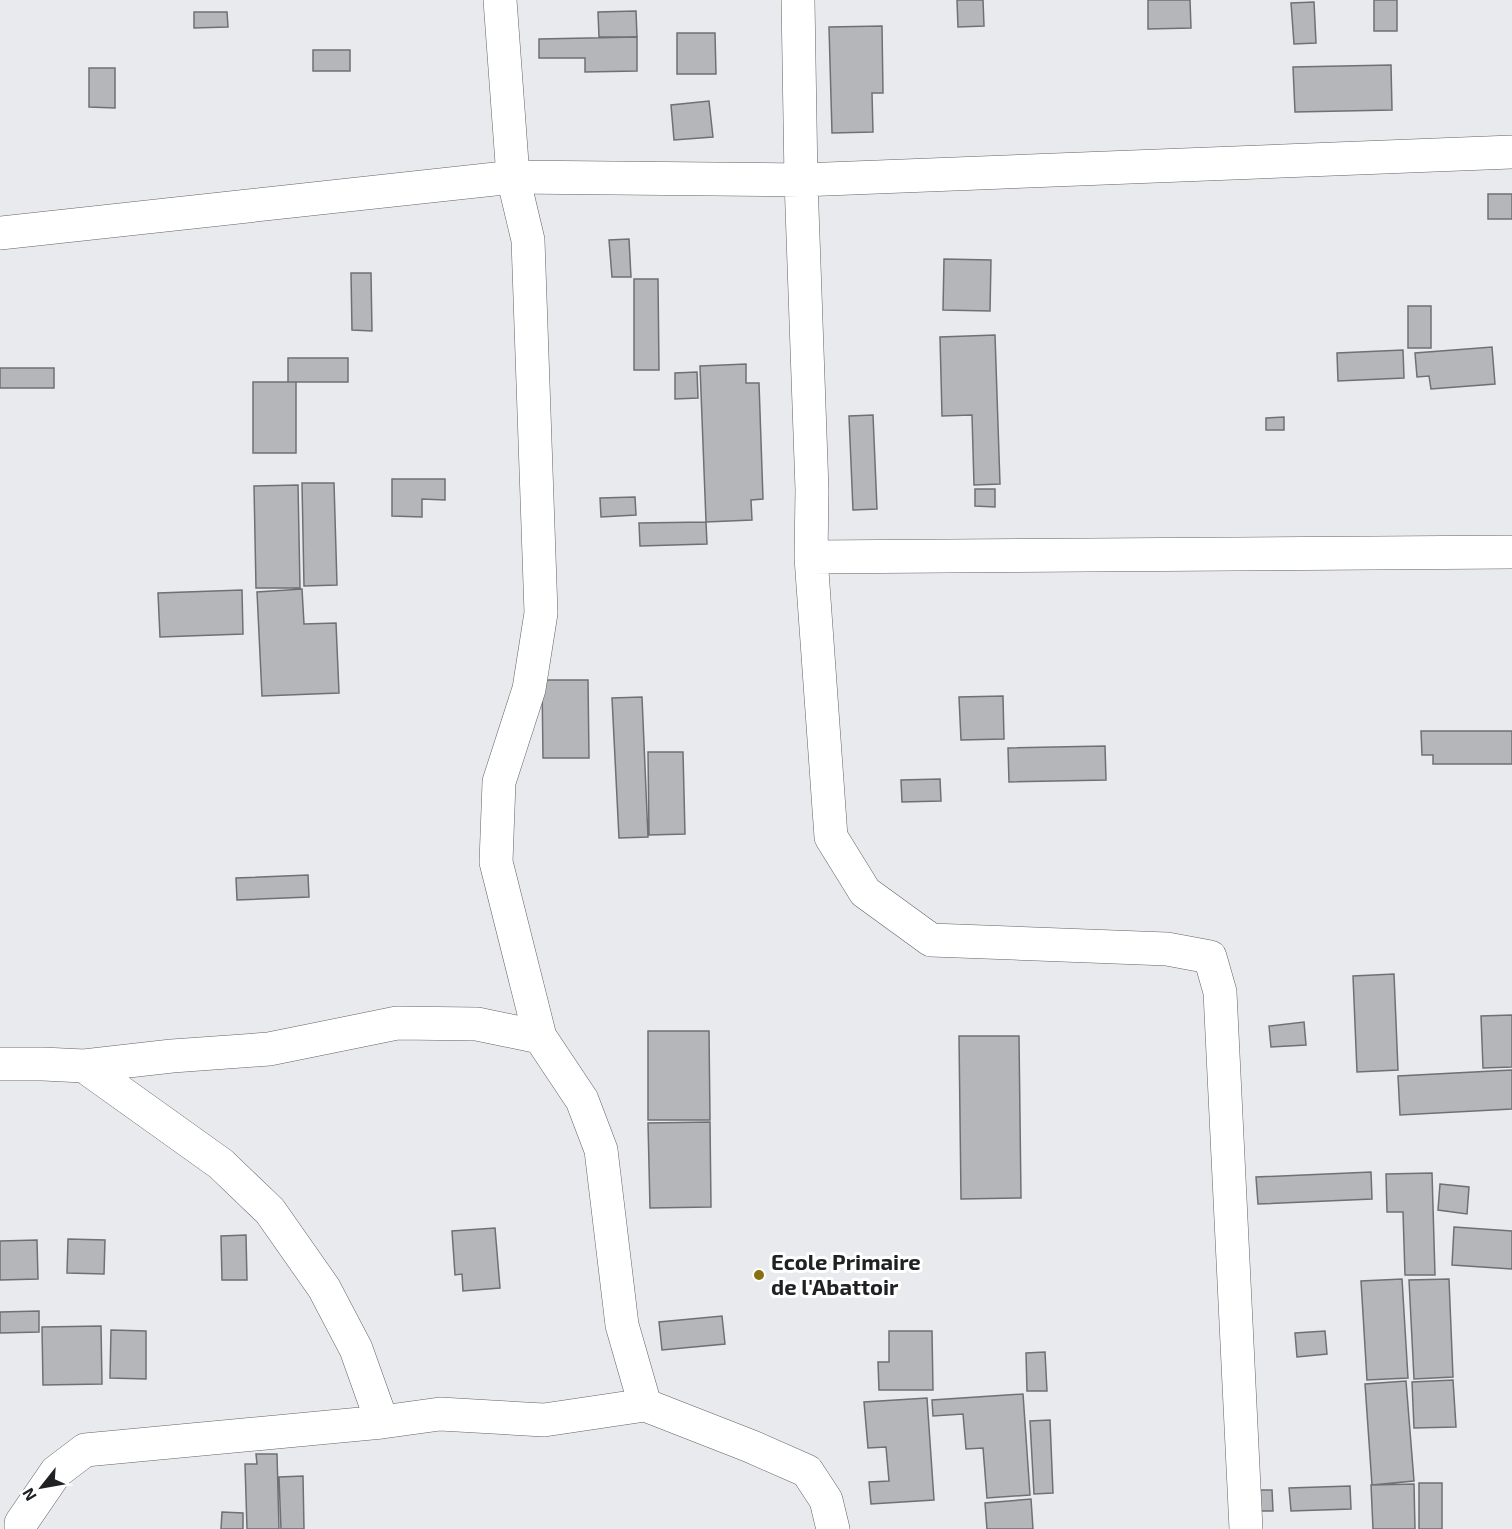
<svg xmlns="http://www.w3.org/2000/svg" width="1512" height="1529" viewBox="0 0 1512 1529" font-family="'Exo 2',sans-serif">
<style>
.building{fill:#b5b6b9;stroke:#6f7074;stroke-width:1.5}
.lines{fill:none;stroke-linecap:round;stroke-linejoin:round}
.minor-casing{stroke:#626366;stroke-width:34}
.minor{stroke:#fff;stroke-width:33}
.poi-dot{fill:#86700f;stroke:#fff;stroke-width:2}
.labels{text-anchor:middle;stroke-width:6;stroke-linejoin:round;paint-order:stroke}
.poi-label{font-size:22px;font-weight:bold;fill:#202122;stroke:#fff;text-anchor:start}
</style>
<rect width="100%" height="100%" fill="#e9eaee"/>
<!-- building -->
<path class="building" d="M 957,0 L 983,0 L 984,26 L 958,27 Z
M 1148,0 L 1190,0 L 1191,28 L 1148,29 Z
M 1374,0 L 1397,0 L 1397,31 L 1374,31 Z
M 1314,2 L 1316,43 L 1294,44 L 1291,3 Z
M 636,11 L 637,37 L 599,37 L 598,12 Z
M 194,12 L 227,12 L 228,27 L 194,28 Z
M 882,26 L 883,93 L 872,93 L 873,132 L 832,133 L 829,27 Z
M 677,33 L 715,33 L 716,74 L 677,74 Z
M 637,37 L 637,71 L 585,72 L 585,58 L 539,58 L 539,39 Z
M 313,50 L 350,50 L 350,71 L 313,71 Z
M 1391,65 L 1392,110 L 1295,112 L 1293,67 Z
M 89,68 L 115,68 L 115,108 L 89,107 Z
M 709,101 L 713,137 L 674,140 L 671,105 Z
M 1488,194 L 1512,194 L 1512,219 L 1488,219 Z
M 629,239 L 631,277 L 612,277 L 609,240 Z
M 944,259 L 991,260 L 990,311 L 943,310 Z
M 351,273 L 371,273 L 372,331 L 352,330 Z
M 634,279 L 658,279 L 659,370 L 634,370 Z
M 1408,306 L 1431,306 L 1431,348 L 1408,348 Z
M 995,335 L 1000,484 L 974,485 L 972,415 L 942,416 L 940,337 Z
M 1492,347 L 1495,384 L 1431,389 L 1429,376 L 1417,377 L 1415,353 Z
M 1403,350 L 1404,378 L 1338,381 L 1337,353 Z
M 288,358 L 348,358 L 348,382 L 288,382 Z
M 746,364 L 746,383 L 759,383 L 763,499 L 751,500 L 752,520 L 706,522 L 700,366 Z
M 0,368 L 54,368 L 54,388 L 0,388 Z
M 697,372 L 698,398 L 675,399 L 675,373 Z
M 253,382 L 296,382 L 296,453 L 253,453 Z
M 873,415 L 877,509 L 853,510 L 849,416 Z
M 1284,417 L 1284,430 L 1266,430 L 1266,418 Z
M 392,479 L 445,479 L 445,500 L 422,499 L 422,517 L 392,516 Z
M 302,483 L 334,483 L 337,585 L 304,586 Z
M 298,485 L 300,588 L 256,588 L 254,486 Z
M 975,489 L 995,489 L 995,507 L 975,506 Z
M 635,497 L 636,515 L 601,517 L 600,498 Z
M 706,522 L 707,544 L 640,546 L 639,523 Z
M 302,589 L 304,624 L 336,623 L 339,693 L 262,696 L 257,592 Z
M 242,590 L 243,634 L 160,637 L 158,593 Z
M 542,680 L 588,680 L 589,758 L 543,758 Z
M 1003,696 L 1004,739 L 961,740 L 959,697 Z
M 642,697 L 648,837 L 619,838 L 612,698 Z
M 1421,731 L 1512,731 L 1512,764 L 1433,764 L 1433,755 L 1422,755 Z
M 1105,746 L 1106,780 L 1009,782 L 1008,748 Z
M 648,752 L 683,752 L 685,834 L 649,835 Z
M 940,779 L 941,801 L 902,802 L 901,780 Z
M 308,875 L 309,897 L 237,900 L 236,878 Z
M 1394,974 L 1398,1070 L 1357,1072 L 1353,976 Z
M 1512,1015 L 1512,1067 L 1483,1068 L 1481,1016 Z
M 1304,1022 L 1306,1045 L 1271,1047 L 1269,1026 Z
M 648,1031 L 709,1031 L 710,1120 L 648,1120 Z
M 959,1036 L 1019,1036 L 1021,1198 L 961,1199 Z
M 1512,1070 L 1512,1109 L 1400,1115 L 1398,1076 Z
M 710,1122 L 711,1207 L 650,1208 L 648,1123 Z
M 1371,1172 L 1372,1199 L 1258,1204 L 1256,1177 Z
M 1432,1173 L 1435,1275 L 1405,1275 L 1403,1212 L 1387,1212 L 1386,1174 Z
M 1440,1184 L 1469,1187 L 1467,1214 L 1438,1210 Z
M 1454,1227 L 1512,1231 L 1512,1269 L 1452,1265 Z
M 495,1228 L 500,1288 L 463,1291 L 462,1274 L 455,1275 L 452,1231 Z
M 246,1235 L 247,1280 L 222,1280 L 221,1236 Z
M 68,1239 L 105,1240 L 104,1274 L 67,1273 Z
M 37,1240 L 38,1279 L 0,1280 L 0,1241 Z
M 1402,1279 L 1408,1378 L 1367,1380 L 1361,1281 Z
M 1449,1279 L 1453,1377 L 1414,1379 L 1409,1280 Z
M 39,1311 L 39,1332 L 0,1333 L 0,1312 Z
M 722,1316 L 725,1344 L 662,1350 L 659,1322 Z
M 101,1326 L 102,1384 L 43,1385 L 42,1327 Z
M 111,1330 L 146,1331 L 146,1379 L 110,1378 Z
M 889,1331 L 932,1331 L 933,1390 L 879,1390 L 878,1362 L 889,1362 Z
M 1325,1331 L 1327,1354 L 1297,1357 L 1295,1333 Z
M 1045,1352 L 1047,1391 L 1027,1391 L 1026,1353 Z
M 1453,1380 L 1456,1427 L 1414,1428 L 1412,1382 Z
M 1406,1381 L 1414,1481 L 1372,1485 L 1365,1384 Z
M 1023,1394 L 1030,1495 L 987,1498 L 983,1448 L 966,1449 L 963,1414 L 933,1416 L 932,1400 Z
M 927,1398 L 934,1500 L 871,1504 L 869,1482 L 889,1481 L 886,1447 L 868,1448 L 864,1402 Z
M 1050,1420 L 1053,1493 L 1034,1494 L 1030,1421 Z
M 256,1454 L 277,1454 L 279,1529 L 247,1529 L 245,1464 L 257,1464 Z
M 303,1476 L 304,1529 L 281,1529 L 279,1477 Z
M 1419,1483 L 1442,1483 L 1442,1529 L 1419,1529 Z
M 1414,1484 L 1415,1529 L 1373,1529 L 1371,1485 Z
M 1350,1486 L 1351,1509 L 1291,1511 L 1289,1488 Z
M 1258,1490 L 1272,1490 L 1273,1511 L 1259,1511 Z
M 1031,1499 L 1033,1529 L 987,1529 L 985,1503 Z
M 222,1512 L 243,1513 L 243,1529 L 221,1529 Z"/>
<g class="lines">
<defs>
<path id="minor" d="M 500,0 L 513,177 L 528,240 L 541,613 L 529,689 L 499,782 L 496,862 L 540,1037
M 798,0 L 801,180 L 812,490 L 811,557 L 831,837 L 865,892 L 931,940 L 1167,949 L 1210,957 L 1220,992 L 1246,1529
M 0,233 L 513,177 L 801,180 L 1512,152
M 811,557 L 1512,552
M 0,1064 L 43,1064 L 84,1066 L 221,1164 L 270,1211 L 324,1288 L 356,1349 L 382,1422
M 84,1066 L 172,1056 L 269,1049 L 397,1023 L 477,1024 L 540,1037 L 582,1100 L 601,1150 L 622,1325 L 645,1405
M 21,1529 L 21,1523 L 56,1472 L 85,1450 L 382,1422 L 440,1414 L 544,1420 L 645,1405 L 750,1446 L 807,1471 L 826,1500 L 833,1529"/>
</defs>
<!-- minor casing -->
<use href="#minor" class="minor-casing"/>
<!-- minor -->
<use href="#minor" class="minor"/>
</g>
<!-- markers -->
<circle class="poi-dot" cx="759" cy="1275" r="6"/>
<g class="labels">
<!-- poi labels -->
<g class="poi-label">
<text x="771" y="1270">Ecole Primaire<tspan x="771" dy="25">de l'Abattoir</tspan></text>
</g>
</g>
<!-- north arrow -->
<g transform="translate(42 1487) rotate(239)" stroke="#ffffff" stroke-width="4.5" paint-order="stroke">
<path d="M0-4.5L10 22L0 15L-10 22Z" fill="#202122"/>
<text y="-9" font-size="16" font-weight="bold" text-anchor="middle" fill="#202122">N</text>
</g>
</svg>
